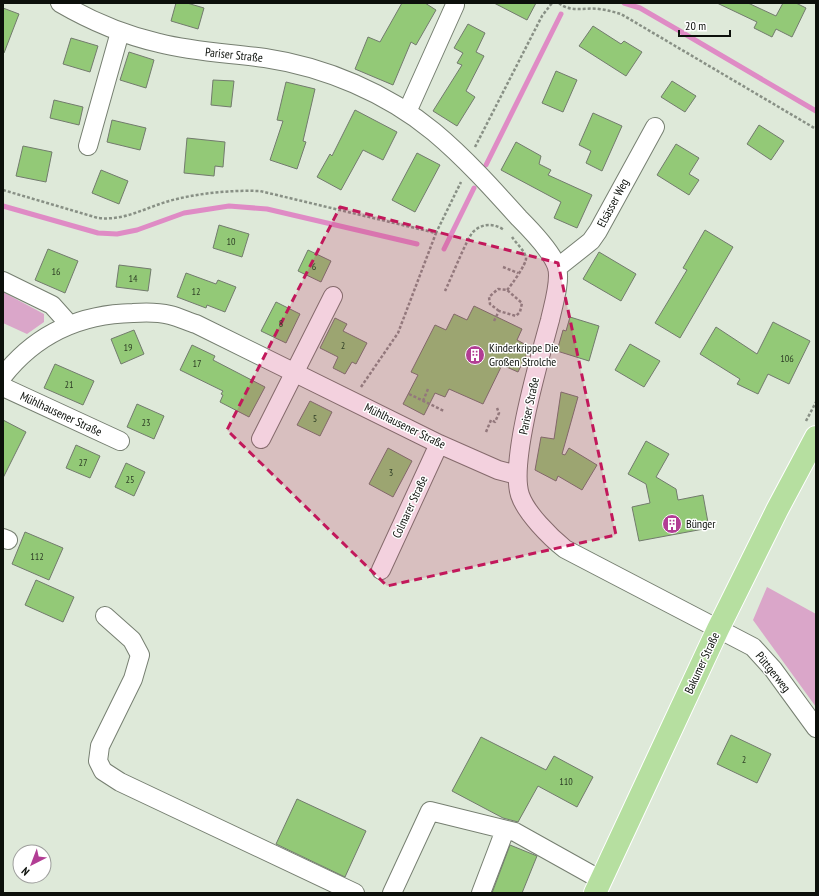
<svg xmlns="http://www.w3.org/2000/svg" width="819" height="896" viewBox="0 0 819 896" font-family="'PT Sans Narrow',sans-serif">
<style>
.green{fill:#daa6c9}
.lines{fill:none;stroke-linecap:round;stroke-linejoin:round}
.stream{stroke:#df8bc5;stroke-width:5}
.building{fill:#93c977;stroke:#727b6d}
.minor-casing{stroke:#767f71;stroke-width:20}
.major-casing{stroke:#fff;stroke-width:24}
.path{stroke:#889085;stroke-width:2.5;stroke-dasharray:3 2;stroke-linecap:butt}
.minor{stroke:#fff;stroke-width:18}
.major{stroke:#b6dfa0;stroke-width:22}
.marked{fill:#c2185b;fill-opacity:0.2;stroke:#c2185b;stroke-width:3;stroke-dasharray:8 5;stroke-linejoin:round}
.labels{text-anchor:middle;stroke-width:3;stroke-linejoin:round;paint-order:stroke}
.number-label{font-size:10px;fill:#2e3e26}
.street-label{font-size:12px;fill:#0c100b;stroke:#fff}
.poi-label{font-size:12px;fill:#0c100b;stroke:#fff;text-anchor:start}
</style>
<rect width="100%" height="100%" fill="#dee9d9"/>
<!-- green -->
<path class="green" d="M 3,292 L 44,314 L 44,322 L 27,334 L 3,323 Z
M 767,587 L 816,614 L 816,707 L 753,620 Z"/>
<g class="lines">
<!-- stream -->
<path class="stream" d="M 624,3 L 640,8 L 678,30 L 816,111
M 486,165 L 561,14
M 3,206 L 98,233 L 117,234 L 137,230 L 184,213 L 229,206 L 267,209 L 417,244
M 444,249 L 474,188"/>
</g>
<!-- building -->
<path class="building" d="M 176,3 L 187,3 L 204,8 L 198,29 L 171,21 Z
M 402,3 L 425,3 L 436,10 L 416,45 L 411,42 L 393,85 L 355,69 L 368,37 L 380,42 Z
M 494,3 L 536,3 L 527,20 Z
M 717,3 L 748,3 L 776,16 L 783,3 L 796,3 L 806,8 L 792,37 L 776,29 L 772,37 L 754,28 L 757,22 Z
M 3,8 L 19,14 L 4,53 L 3,52 Z
M 468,24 L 485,33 L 476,52 L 484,56 L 466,91 L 475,97 L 457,126 L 433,111 L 462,65 L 457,63 L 463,53 L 454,48 Z
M 593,26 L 621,44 L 624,41 L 642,52 L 626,76 L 579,46 Z
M 71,38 L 98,46 L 90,72 L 63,64 Z
M 129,52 L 154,60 L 146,88 L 120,80 Z
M 556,71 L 577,80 L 563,112 L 542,103 Z
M 213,80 L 234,81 L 231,107 L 211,105 Z
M 672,81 L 696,96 L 685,112 L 661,97 Z
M 286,82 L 315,89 L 303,141 L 306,142 L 297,169 L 270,160 L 283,121 L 277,120 Z
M 54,100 L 83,107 L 79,125 L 50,118 Z
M 355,110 L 397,132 L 383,160 L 363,150 L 341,190 L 317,177 L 330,154 L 332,156 Z
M 593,113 L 622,126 L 602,171 L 586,163 L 591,151 L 579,145 Z
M 112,120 L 146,128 L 140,150 L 107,142 Z
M 759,125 L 784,141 L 771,160 L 747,144 Z
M 187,138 L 225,142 L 223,167 L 215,166 L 214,176 L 184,173 Z
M 516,142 L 541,156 L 539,164 L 551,170 L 548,175 L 592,195 L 577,228 L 554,218 L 561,202 L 501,170 Z
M 676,144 L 699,158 L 689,174 L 699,180 L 689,195 L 657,175 Z
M 23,146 L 52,152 L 46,182 L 16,176 Z
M 417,153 L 440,165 L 415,212 L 392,200 Z
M 101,170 L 128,181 L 119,204 L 92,193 Z
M 219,225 L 249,234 L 242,257 L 213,248 Z
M 705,230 L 733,247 L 680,338 L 655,323 L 687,270 L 683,268 Z
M 48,249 L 78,261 L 65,293 L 35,280 Z
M 308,250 L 331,261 L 321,282 L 298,271 Z
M 599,252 L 636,274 L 621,301 L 583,279 Z
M 119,265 L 151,269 L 148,291 L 116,287 Z
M 186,273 L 216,284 L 218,280 L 236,287 L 225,312 L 207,305 L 206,308 L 177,297 Z
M 276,302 L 300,314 L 286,343 L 261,331 Z
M 474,306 L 522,329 L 517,340 L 530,347 L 518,372 L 502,365 L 483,404 L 449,389 L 445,397 L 435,393 L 424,415 L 403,404 L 418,375 L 411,372 L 435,325 L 446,330 L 454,314 L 467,320 Z
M 570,317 L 599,326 L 589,361 L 557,351 L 563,330 L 566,331 Z
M 335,318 L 347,324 L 343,331 L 367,343 L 356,364 L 352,362 L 345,374 L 333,368 L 338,357 L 320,348 Z
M 773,322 L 810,341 L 789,384 L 768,374 L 758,394 L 737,384 L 740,379 L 700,354 L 716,327 L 757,354 Z
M 134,330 L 144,354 L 121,364 L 111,339 Z
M 630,344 L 660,361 L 644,387 L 615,370 Z
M 192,345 L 215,356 L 213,360 L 265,387 L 249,417 L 220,402 L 223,395 L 221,394 L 223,391 L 180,370 Z
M 55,364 L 94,381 L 83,405 L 44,388 Z
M 561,392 L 578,397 L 562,454 L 565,455 L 569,448 L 597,465 L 582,490 L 558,476 L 556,481 L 535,470 L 541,437 L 554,439 Z
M 310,401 L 332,412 L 320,436 L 297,425 Z
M 137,404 L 164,416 L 154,439 L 127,427 Z
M 3,420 L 26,432 L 3,478 Z
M 646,441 L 669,454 L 656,477 L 676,489 L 678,500 L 703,495 L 709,528 L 639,541 L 632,507 L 650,503 L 646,484 L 628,474 Z
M 76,445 L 100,456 L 90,478 L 66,468 Z
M 388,448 L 412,461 L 393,497 L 369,484 Z
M 126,463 L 145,472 L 134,496 L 115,487 Z
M 25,532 L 63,548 L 49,580 L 12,564 Z
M 36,580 L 74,597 L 63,622 L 25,605 Z
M 731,735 L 771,754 L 757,783 L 717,764 Z
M 481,737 L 546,770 L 554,756 L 593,777 L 577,807 L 538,786 L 518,822 L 503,818 L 452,791 Z
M 297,799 L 366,831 L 345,877 L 276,844 Z
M 510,845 L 537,856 L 522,893 L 492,893 Z"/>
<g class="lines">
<defs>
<path id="minor" d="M 60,3 C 91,21 124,35 159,43 C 194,52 229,53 265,58 C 325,67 387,93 434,132 C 465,158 492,188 519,218 C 531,230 552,252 557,267 C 561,281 553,306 550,320 C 540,357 509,462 520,495 C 526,513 550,537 565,549 L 753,647 L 773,669 L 816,728
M 407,112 L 455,5
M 88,146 L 120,32
M 557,268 L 591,241 L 598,231 L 655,127
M 3,281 L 52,305 L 69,324
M 3,376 C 36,334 80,314 133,313 C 145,312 158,312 170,315 C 178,317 187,321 196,324 L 439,444 L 498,470 L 517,475
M 3,387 L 120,441
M 261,439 L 333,296
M 3,538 L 8,540
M 381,570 L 439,444
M 105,616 L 132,640 L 140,655 L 133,679 L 100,746 L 98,761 L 103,771 L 120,782 L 355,893
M 392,893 L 430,811 L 515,832 L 601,880
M 481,893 L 505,830"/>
<path id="major" d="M 595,893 L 718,629 L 777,510 L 816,437"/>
</defs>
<!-- minor casing -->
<use href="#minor" class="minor-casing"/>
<!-- major casing -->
<use href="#major" class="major-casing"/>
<!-- path -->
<path class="path" d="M 559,3 C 571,13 585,7 599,9 C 607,10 614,12 621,14 L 816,129
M 475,147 L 542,16 L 552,3
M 3,190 L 98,218 C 124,221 145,208 169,201 C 198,193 230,190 260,191 L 436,233 L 461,182
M 503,267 L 518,273
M 507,290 C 511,286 527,263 526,258 C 525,251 516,243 512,237
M 445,291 C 450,281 467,238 473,232 C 482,223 494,223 504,230
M 494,321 L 499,311 L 516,316 L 520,312 L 522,303 L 507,290 L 498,289 L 489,297 L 490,304 L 499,311
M 361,387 L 398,333 L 436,233
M 409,394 L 444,411
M 423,401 L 428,389
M 806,421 L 816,402
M 486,432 L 491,420 L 495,422 L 499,413 L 497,408"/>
<!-- minor -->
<use href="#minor" class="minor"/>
<!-- major -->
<use href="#major" class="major"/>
</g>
<!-- marked area -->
<path class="marked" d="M 340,207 L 558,263 L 616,535 L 387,586 L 227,430 Z"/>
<!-- icons -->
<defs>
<symbol id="building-disc" viewBox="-11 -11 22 22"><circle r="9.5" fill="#b23d94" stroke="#fff"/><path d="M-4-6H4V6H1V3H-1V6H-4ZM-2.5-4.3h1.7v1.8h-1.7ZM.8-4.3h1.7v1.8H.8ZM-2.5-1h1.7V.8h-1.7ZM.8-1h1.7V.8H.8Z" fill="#fff"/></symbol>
</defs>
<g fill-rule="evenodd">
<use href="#building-disc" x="464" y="344" width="22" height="22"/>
<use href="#building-disc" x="661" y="513" width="22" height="22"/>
</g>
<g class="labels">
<!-- number labels -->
<g class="number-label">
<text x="231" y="245">10</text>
<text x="314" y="270">6</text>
<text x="56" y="275">16</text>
<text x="133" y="282">14</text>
<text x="196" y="295">12</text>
<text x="281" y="327">8</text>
<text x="343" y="349">2</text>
<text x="128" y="351">19</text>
<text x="787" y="362">106</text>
<text x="197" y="367">17</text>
<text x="69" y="388">21</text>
<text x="315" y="422">5</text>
<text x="146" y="426">23</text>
<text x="83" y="466">27</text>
<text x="391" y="476">3</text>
<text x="130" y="483">25</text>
<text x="37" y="560">112</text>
<text x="744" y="763">2</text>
<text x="566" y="785">110</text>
</g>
<!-- street labels -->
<g class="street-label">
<text transform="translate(234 55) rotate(6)" y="4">Pariser Straße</text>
<text transform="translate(613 203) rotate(-62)" y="4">Elsässer Weg</text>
<text transform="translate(529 406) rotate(-78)" y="4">Pariser Straße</text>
<text transform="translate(61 414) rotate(25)" y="4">Mühlhausener Straße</text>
<text transform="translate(405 426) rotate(26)" y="4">Mühlhausener Straße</text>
<text transform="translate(410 507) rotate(-65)" y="4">Colmarer Straße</text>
<text transform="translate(702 663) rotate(-65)" y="4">Bakumer Straße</text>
<text transform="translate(773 672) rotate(51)" y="4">Püttgerweg</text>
</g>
<!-- poi labels -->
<g class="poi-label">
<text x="489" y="352">Kinderkrippe Die<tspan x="489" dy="14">Großen Strolche</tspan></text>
<text x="686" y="528">Bünger</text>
</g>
</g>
<!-- border -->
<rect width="819" height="896" fill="none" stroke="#0c100b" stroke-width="8"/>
<!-- north arrow -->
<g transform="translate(32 864) rotate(222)"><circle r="19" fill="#ffffff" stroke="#9e9f9d"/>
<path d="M0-3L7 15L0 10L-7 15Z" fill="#b23d94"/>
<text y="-6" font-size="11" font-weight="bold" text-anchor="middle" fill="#0c100b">N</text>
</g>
<!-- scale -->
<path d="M679 30v6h51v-6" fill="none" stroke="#0c100b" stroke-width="2"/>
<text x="685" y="30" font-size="12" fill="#0c100b" stroke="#ffffff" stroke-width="3" paint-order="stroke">20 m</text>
</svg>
